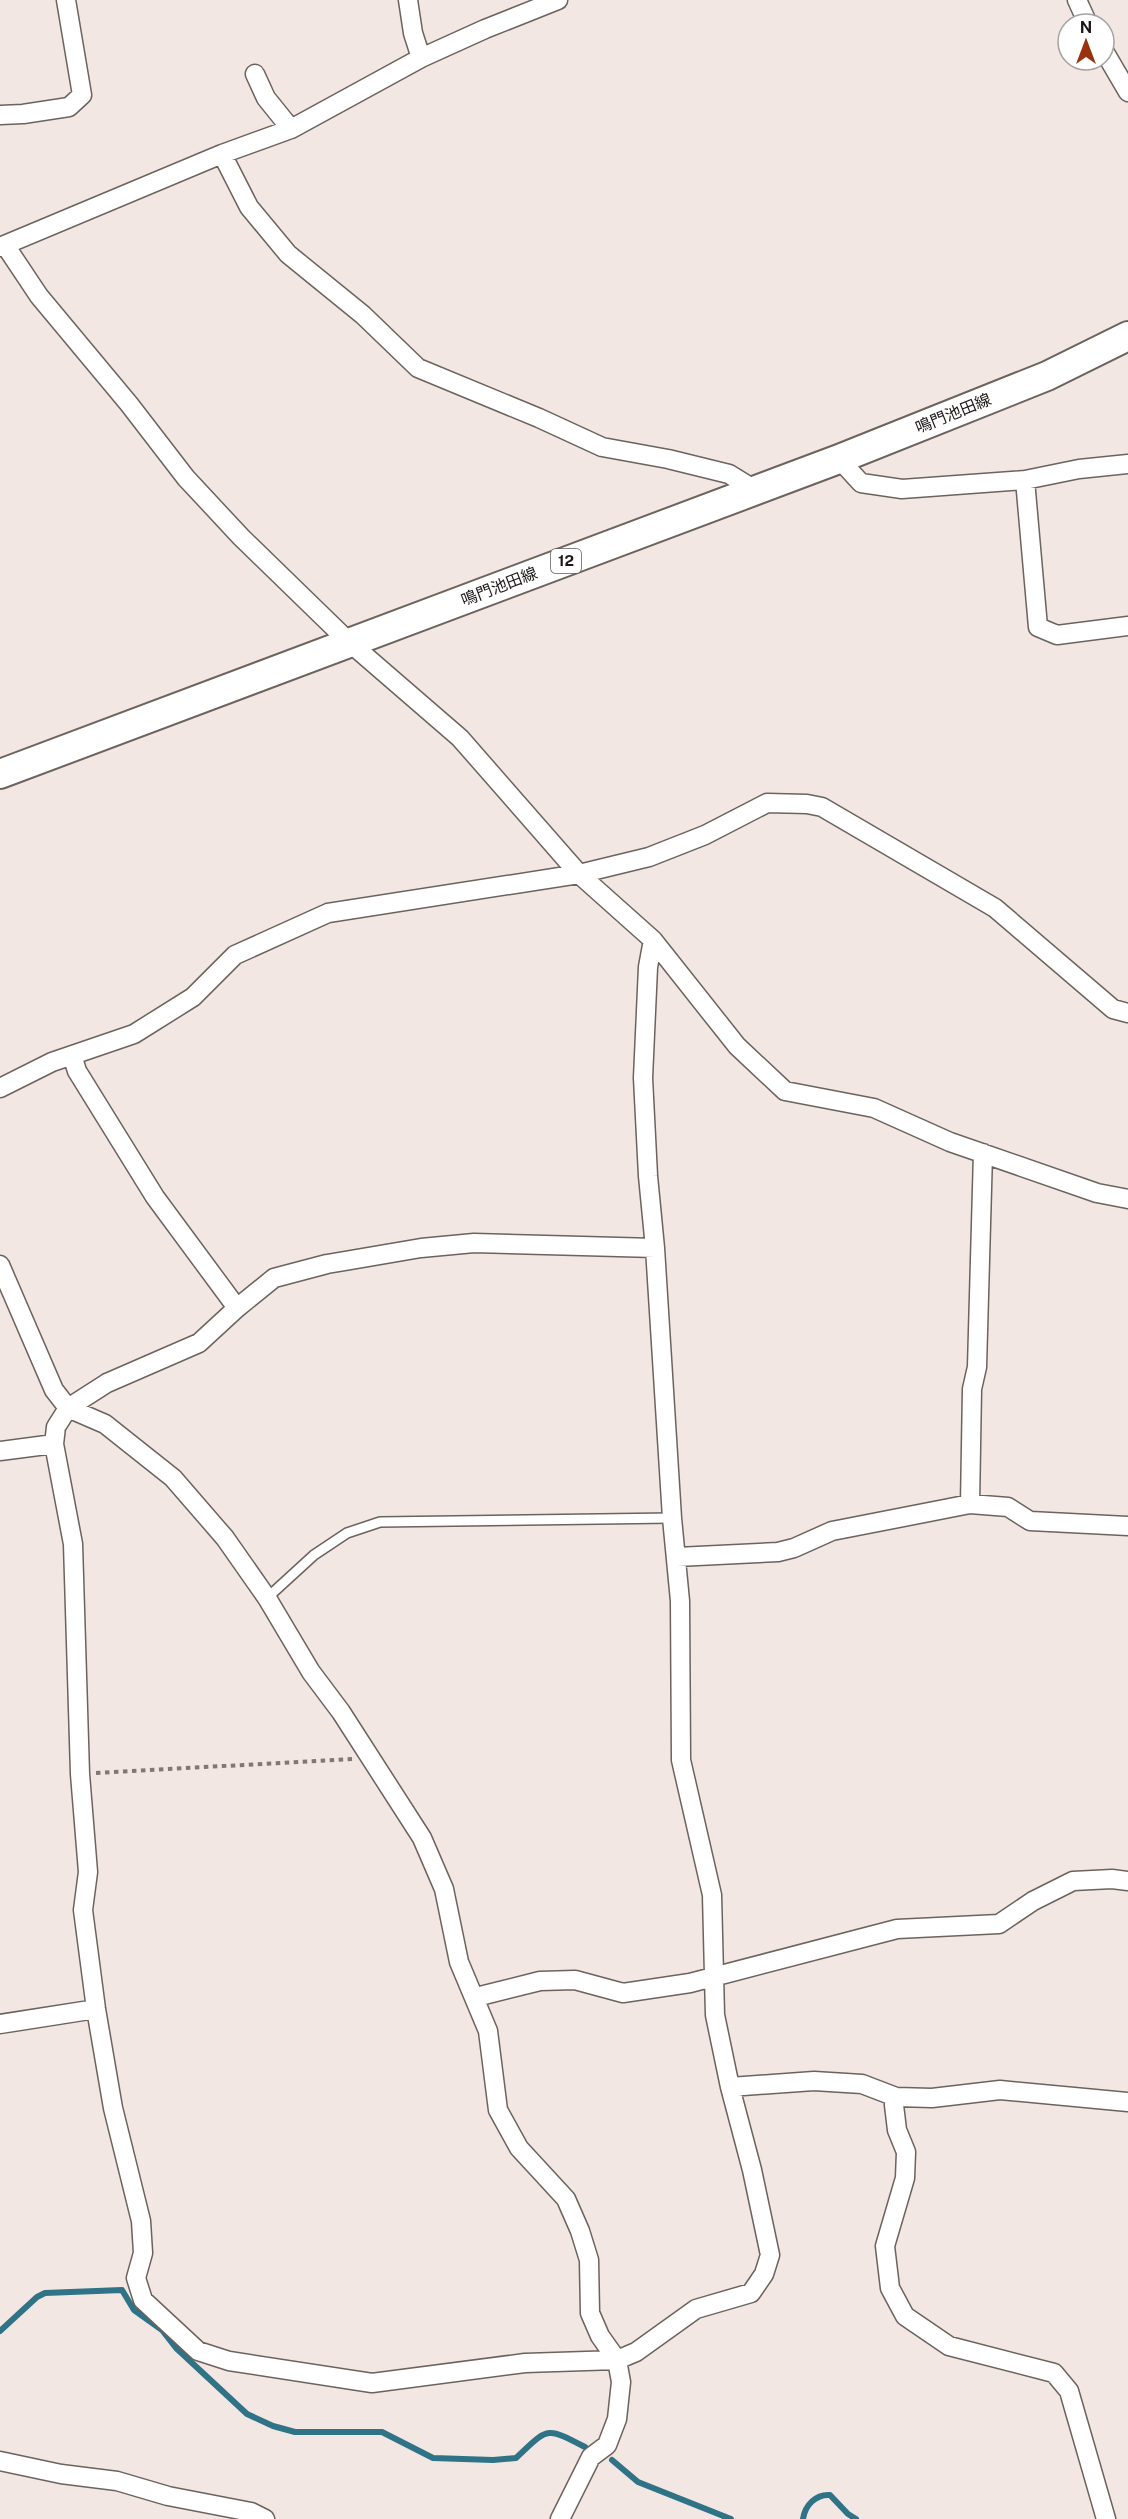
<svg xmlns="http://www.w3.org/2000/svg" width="1128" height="2519" viewBox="0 0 1128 2519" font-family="'Public Sans','Noto Sans JP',sans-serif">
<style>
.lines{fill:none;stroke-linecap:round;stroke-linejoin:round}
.stream{stroke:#2f7387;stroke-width:6}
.lane-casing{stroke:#6c625e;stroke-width:12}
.street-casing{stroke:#6c625e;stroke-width:21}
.primary-casing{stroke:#6c625e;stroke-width:32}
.path{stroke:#7f7875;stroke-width:4;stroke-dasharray:4.5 4.5;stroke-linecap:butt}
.lane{stroke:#fff;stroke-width:9}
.street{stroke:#fff;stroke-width:18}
.primary{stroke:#fff;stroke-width:28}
.labels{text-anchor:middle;stroke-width:4.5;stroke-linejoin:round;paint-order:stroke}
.shield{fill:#fff;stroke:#5f5d5c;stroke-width:1.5}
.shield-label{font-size:15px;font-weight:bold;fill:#1b1716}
.street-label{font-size:16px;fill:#1b1716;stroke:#fff}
</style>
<rect width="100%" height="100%" fill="#f2e7e2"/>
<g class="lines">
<!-- stream -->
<path class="stream" d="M 0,2331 L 37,2297 L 45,2293 L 122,2290 L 134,2310 L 162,2330 L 176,2348 L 247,2414 L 273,2426 L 295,2432 L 382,2432 L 433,2458 L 493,2460 L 516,2458 C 548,2428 545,2426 585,2447
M 612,2460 L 638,2482 L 731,2519
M 803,2519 C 805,2505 816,2494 830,2495 L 848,2514 L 856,2519"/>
<defs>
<path id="lane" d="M 267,1598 L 314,1555 L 347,1533 L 380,1522 L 672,1518"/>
<path id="street" d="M 408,0 L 413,33 L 421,58
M 1077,0 L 1088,24
M 1104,51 L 1128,92
M 255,74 L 266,98 L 291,129
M 0,115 L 23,114 L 69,107 L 82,95 L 66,0
M 222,154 L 249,207 L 288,254 L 363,315 L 418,368 L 539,418 L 602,447 L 668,459 L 729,474 L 755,490
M 5,245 L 39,296 L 129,404 L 186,478 L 241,537 L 349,642 L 460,738 L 579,874 L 653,940 L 737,1046 L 785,1091 L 874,1108 L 950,1142 L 1097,1193 L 1128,1199
M 0,247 L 222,154 L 291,129 L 421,58 L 485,29 L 558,0
M 839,459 L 861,483 L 902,489 L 1025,480 L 1079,469 L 1128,464
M 1025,480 L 1038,627 L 1057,635 L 1128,626
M 653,940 L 648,967 L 643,1078 L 648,1176 L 655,1248 L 672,1518 L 680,1601 L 681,1760 L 712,1895 L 715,2015 L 730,2087 L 752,2170 L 770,2255 L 764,2274 L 751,2293 L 696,2309 L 636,2352 L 617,2360 L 525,2363 L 372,2383 L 229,2361 L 198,2351 L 143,2300 L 136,2278 L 143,2253 L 141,2221 L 113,2108 L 96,2009 L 83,1910 L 88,1872 L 80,1774 L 73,1544 L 54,1444 L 56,1427 L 68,1408 L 107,1383 L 199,1343 L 237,1308 L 274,1278 L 327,1264 L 421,1248 L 474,1243 L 655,1248
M 72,1055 L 77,1071 L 155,1197 L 237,1308
M 0,1088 L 52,1062 L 134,1034 L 193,997 L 235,955 L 328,913 L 579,874 L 649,857 L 705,835 L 767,803 L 807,804 L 822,807 L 995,908 L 1113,1009 L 1128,1013
M 0,1265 L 54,1390 L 68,1408 L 105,1424 L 173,1478 L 225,1538 L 267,1598 L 311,1672 L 341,1712 L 422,1838 L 444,1889 L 459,1962 L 488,2031 L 498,2110 L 519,2148 L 566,2199 L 580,2231 L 589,2260 L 590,2313 L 600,2336 L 617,2360 L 621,2382 L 617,2419 L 607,2445 L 591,2457 L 560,2519
M 0,1451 L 54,1444
M 970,1504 L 972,1389 L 977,1367 L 983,1153
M 677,1557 L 778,1552 L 794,1548 L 832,1531 L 970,1504 L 1008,1507 L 1030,1521 L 1128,1526
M 476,1997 L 540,1981 L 575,1980 L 623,1993 L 690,1983 L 897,1929 L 999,1924 L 1033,1901 L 1073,1881 L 1112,1879 L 1128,1881
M 0,2024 L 96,2009
M 730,2087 L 814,2081 L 862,2084 L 896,2097 L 932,2098 L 1000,2090 L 1128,2102
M 896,2097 L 894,2105 L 897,2130 L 906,2152 L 905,2178 L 885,2246 L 890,2288 L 905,2316 L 949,2346 L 1054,2373 L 1069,2391 L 1106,2519
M 0,2461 L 61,2474 L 117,2481 L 168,2496 L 251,2512 L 265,2519"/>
<path id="primary" d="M 0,774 L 839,459 L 1047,376 L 1128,336"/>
</defs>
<!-- lane casing -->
<use href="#lane" class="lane-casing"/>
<!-- street casing -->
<use href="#street" class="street-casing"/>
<!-- primary casing -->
<use href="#primary" class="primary-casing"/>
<!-- path -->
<path class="path" d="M 96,1773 L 352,1759"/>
<!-- lane -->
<use href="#lane" class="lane"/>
<!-- street -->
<use href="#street" class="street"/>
<!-- primary -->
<use href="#primary" class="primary"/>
</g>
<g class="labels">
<!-- shield labels -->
<rect class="shield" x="551" y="549" width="30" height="24" rx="4.5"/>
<g class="shield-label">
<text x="566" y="566">12</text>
</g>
<!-- street labels -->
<g class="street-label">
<text transform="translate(953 413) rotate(-22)" y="6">鳴門池田線</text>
<text transform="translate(499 586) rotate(-21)" y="6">鳴門池田線</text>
</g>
</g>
<!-- north arrow -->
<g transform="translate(1086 42)"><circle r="28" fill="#ffffff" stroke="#a4a2a2" stroke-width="1.5"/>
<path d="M0-4.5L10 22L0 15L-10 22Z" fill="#99320e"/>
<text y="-9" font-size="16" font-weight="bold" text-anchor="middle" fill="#1b1716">N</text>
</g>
</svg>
